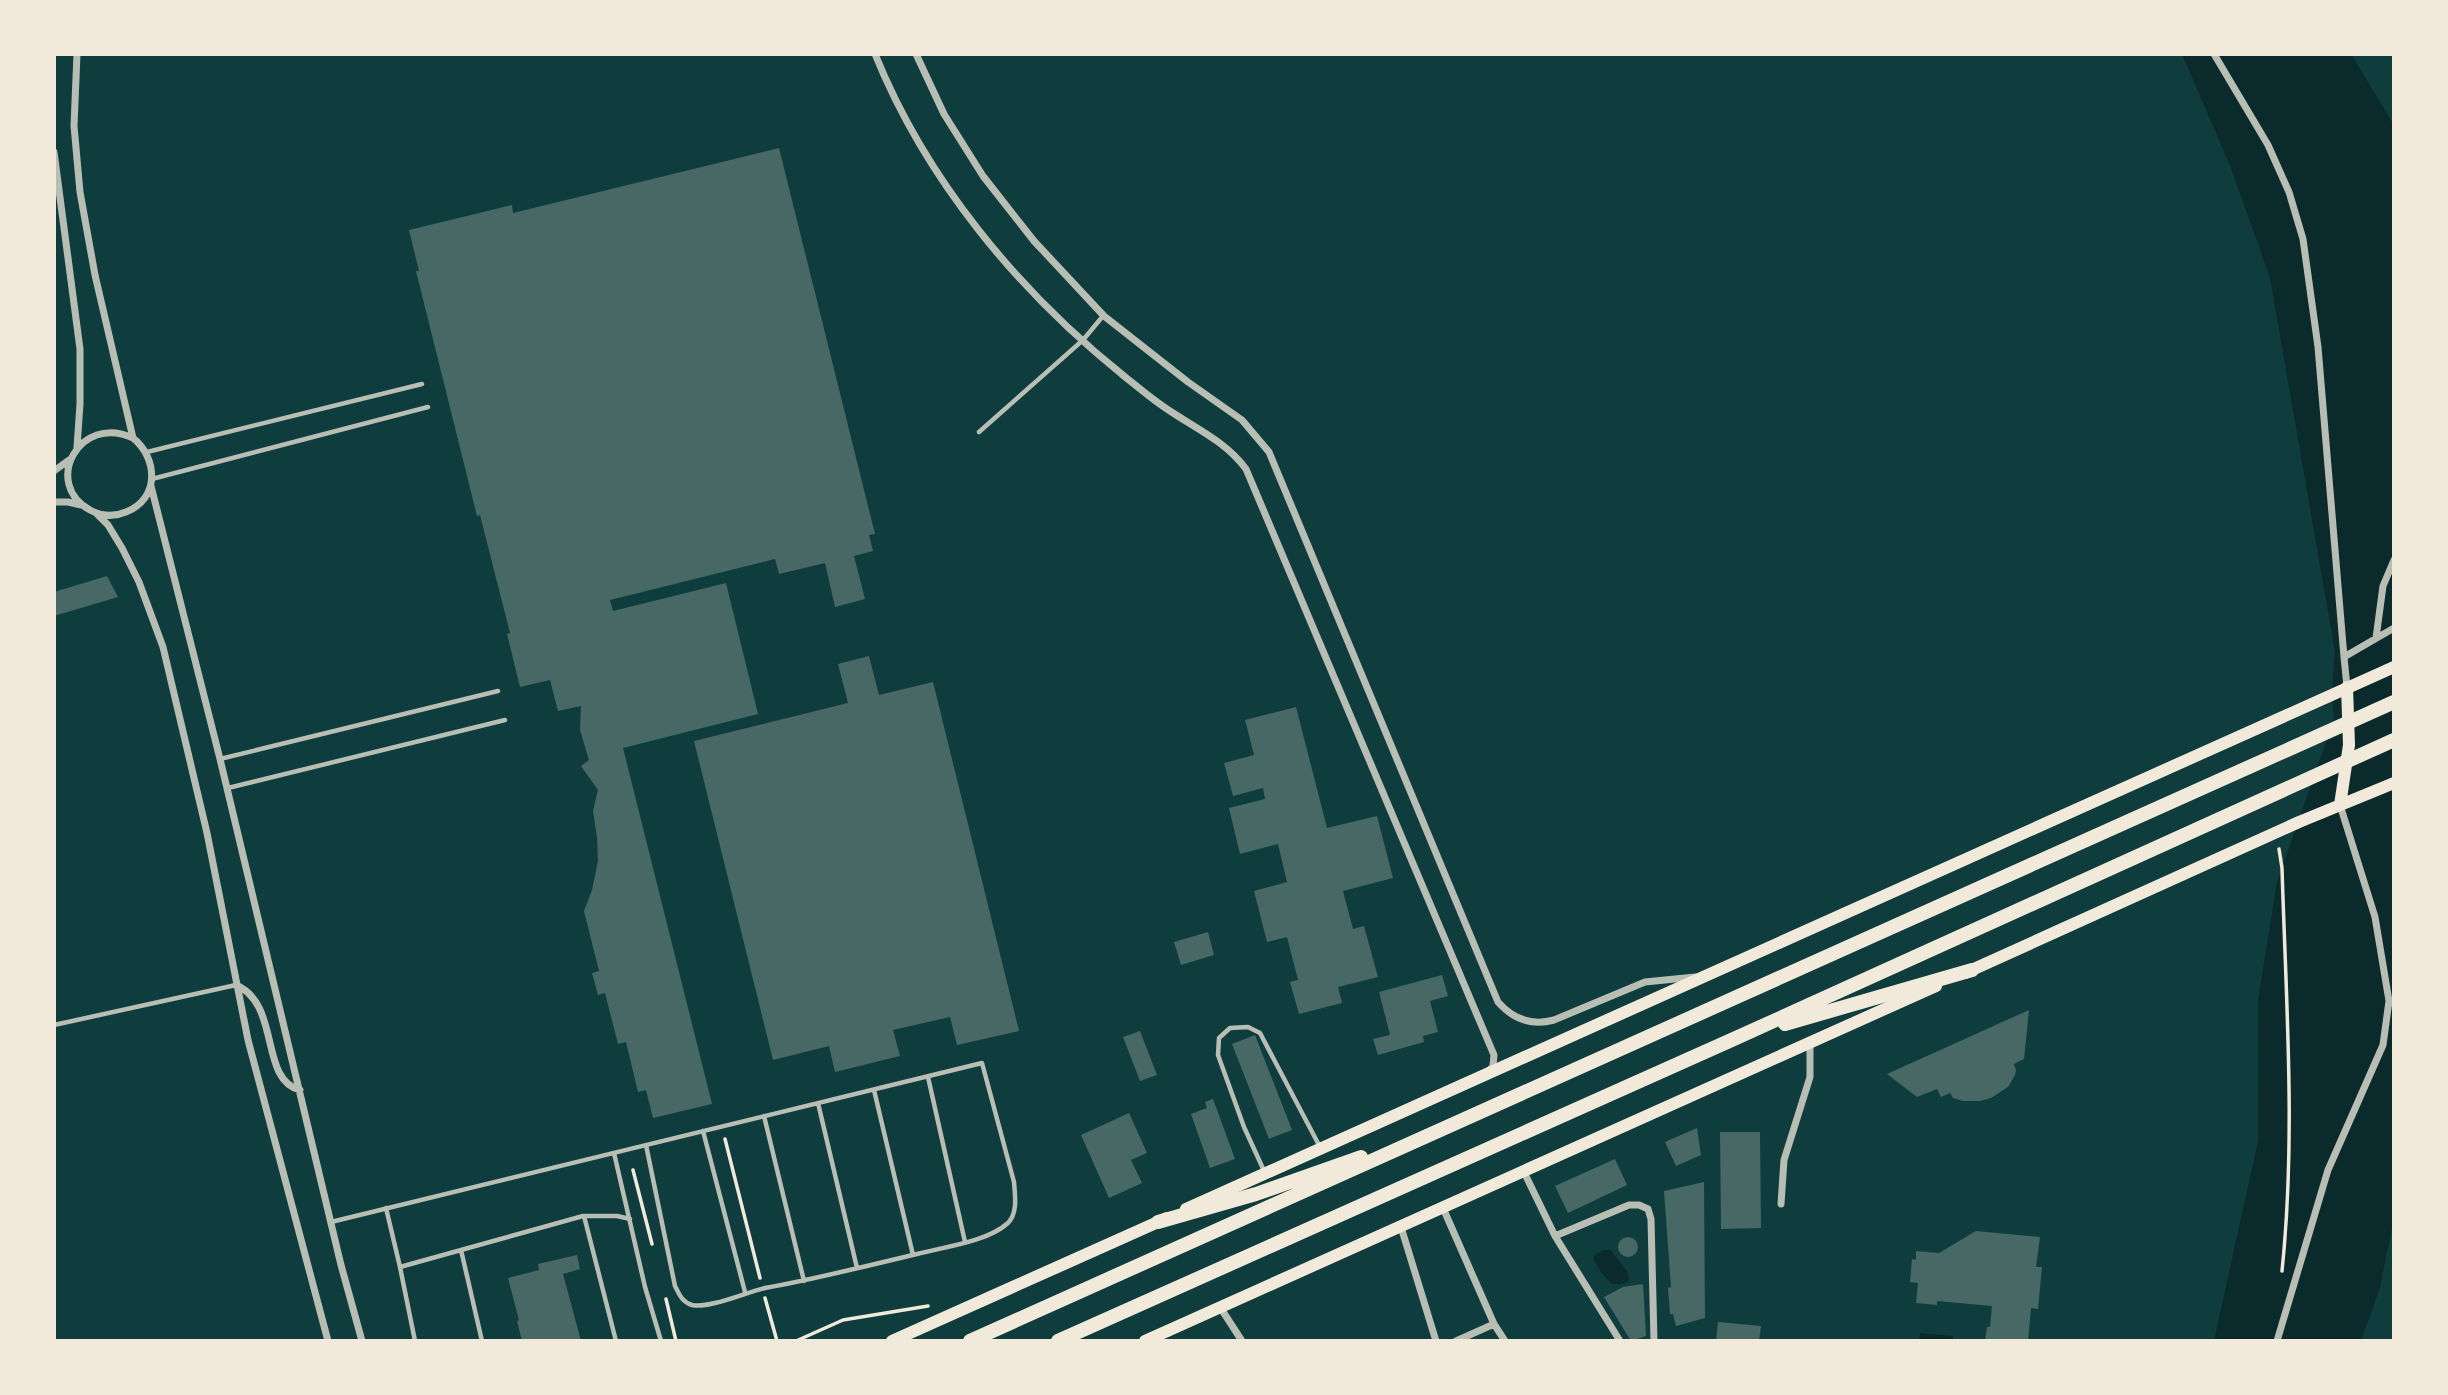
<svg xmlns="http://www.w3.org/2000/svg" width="2448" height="1395" viewBox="0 0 2448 1395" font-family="'Fira Sans',sans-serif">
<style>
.water{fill:#0a2a2b}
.building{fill:#486865}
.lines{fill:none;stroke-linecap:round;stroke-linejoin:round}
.path{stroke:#f1e9da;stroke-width:3.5}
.service{stroke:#b8beb3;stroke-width:4.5}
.minor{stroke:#b8beb3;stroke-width:7}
.secondary{stroke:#f1e9da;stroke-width:12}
.trunk{stroke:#f1e9da;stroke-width:14}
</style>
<rect width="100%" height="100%" fill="#0f3d3e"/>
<!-- water -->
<path class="water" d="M 2182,54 L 2351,54 L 2394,125 L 2394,1218 L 2380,1287 L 2361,1341 L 2214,1341 L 2258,1141 L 2258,1000 L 2277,882 L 2334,719 L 2332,693 L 2335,652 L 2270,278 L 2231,168 Z
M 1603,1250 L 1610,1250 L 1627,1271 L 1629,1280 L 1624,1284 L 1612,1284 L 1601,1272 L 1594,1260 L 1594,1256 Z
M 1920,1333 L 1953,1336 L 1953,1341 L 1919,1341 Z"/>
<!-- building -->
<path class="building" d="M 779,148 L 875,534 L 869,535 L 873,551 L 854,556 L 865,599 L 835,607 L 825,563 L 779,574 L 775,559 L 610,600 L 613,611 L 726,583 L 758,714 L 623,748 L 712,1104 L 653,1118 L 646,1090 L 638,1092 L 626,1042 L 618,1044 L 605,993 L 598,995 L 592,973 L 599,971 L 584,911 L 592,890 L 598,861 L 597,837 L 593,811 L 598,790 L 581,766 L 589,760 L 580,730 L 581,706 L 558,711 L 550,680 L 520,687 L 507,634 L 510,633 L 480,515 L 477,516 L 416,271 L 419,271 L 409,230 L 512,205 L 513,213 Z
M 107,576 L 118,597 L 54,616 L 54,592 Z
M 869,656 L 879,695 L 933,682 L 1019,1031 L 957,1045 L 950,1017 L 893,1030 L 900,1056 L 835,1072 L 829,1046 L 773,1060 L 694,741 L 848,703 L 838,664 Z
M 1296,707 L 1327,828 L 1377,816 L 1393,878 L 1343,891 L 1353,929 L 1364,926 L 1378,977 L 1338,987 L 1342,1003 L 1299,1014 L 1290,982 L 1298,980 L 1287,937 L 1267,942 L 1254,891 L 1287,882 L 1278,844 L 1240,854 L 1229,808 L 1265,799 L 1263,788 L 1233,796 L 1224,763 L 1254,755 L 1245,720 Z
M 1208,932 L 1214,955 L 1181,965 L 1174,942 Z
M 1442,975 L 1448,996 L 1430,1001 L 1438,1032 L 1423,1036 L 1424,1042 L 1378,1055 L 1373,1039 L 1390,1035 L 1379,992 Z
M 2029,1010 L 2024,1059 L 2014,1064 L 2016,1070 L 2015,1075 L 2008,1087 L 1991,1098 L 1980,1101 L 1963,1101 L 1953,1098 L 1950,1093 L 1941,1097 L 1937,1089 L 1917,1097 L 1887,1074 Z
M 1140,1031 L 1157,1075 L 1140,1081 L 1123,1037 Z
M 1255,1035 L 1292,1130 L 1269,1139 L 1232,1044 Z
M 1213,1099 L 1235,1159 L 1210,1168 L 1191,1114 L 1207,1108 L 1205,1102 Z
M 1129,1113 L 1147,1153 L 1131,1160 L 1142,1183 L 1109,1198 L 1081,1135 Z
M 1697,1128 L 1701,1155 L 1676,1166 L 1665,1142 Z
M 1720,1132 L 1760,1132 L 1761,1228 L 1721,1229 Z
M 1615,1159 L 1627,1185 L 1568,1213 L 1555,1186 Z
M 1704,1182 L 1705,1318 L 1676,1326 L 1673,1314 L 1670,1314 L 1668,1288 L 1671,1287 L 1664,1191 Z
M 1976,1231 L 2040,1237 L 2036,1267 L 2042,1267 L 2038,1309 L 2031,1308 L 2028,1341 L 1985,1341 L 1987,1327 L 1990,1327 L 1992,1306 L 1937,1301 L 1937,1305 L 1916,1303 L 1918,1283 L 1910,1282 L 1912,1259 L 1916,1260 L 1916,1251 L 1939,1253 Z
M1618 1247a10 10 0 1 1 20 0a10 10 0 1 1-20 0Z
M 577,1255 L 580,1269 L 563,1274 L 581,1341 L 522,1341 L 517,1321 L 519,1320 L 508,1278 L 539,1270 L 538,1264 Z
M 1643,1284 L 1646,1336 L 1631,1341 L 1604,1297 L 1623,1287 Z
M 1718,1322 L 1761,1326 L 1759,1341 L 1716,1341 Z"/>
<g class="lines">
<!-- path -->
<path class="path" d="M 2279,849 L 2282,868 C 2286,1002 2296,1137 2282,1271
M 725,1139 L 760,1278
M 633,1170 L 652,1244
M 765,1298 L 777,1341
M 666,1299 L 676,1341
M 796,1341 L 843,1320 L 928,1306"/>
<!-- service -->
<path class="service" d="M 979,432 L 1083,340 L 1103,316
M 147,452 L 422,384
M 152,479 L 428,407
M 220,759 L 498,691
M 228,788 L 505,720
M 54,1025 L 236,985
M 928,1077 L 965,1242
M 874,1090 L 913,1255
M 818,1103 L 857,1268
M 764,1116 L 804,1281
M 703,1131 L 745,1292
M 614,1153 L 645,1287 L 661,1341
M 1265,1173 L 1244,1127 L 1218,1055 L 1219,1038 L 1230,1028 L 1248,1027 L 1260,1033 L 1320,1147
M 386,1208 L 400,1267 L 583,1216 L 617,1216 L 630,1219
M 584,1216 L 616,1341
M 331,1222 L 982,1063 L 1014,1182 C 1015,1195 1018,1213 1008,1223 C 987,1242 944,1247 917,1254 C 866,1266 816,1279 765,1288 C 747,1292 708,1309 692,1305 C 682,1302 679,1294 675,1286 L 646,1145
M 461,1250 L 482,1341
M 400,1267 L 415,1341"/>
<!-- minor -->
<path class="minor" d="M 77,54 L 74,126 L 80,192 L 95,275 L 133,438 C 158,458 160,499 126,512 C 114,517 101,516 90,510 C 42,484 79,413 133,438
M 875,54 C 926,180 1018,291 1124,376 C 1139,388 1154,401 1170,411 C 1197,429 1226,442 1246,469 L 1494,1055 L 1493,1066 L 1488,1072
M 916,54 L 944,114 L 983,176 L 1034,241 L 1104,316 L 1188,382 L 1242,420 L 1269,452 L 1498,1002 C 1513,1019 1532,1026 1554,1020 L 1645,982 L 1695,977
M 2214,54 L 2268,145 L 2289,192 L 2303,239 L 2318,347 L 2344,657
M 54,152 L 80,349 L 80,404 L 77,447
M 54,471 L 69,460
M 151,486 L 220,759 L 341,1265 L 362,1341
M 54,502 L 68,502 L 81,505
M 96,513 L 108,525 L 122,548 L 139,582 L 163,647 L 207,833 L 248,1040 L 328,1341
M 2376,638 L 2383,586 L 2394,560
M 2347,687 L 2344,657 L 2394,628
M 236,985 C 281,1004 259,1080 300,1090
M 1524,1172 L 1555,1236 L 1620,1341
M 1781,1204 L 1784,1160 L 1810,1077 L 1810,1042
M 1443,1208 L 1494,1324 L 1505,1341
M 1401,1227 L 1436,1341
M 1555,1236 L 1629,1205 L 1639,1205 L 1648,1209 L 1651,1219 L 1654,1341
M 1220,1307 L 1242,1341
M 1456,1341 L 1494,1324
M 2277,1341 L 2328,1170 L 2383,1045 L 2389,1001 L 2375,917 L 2340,805"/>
<!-- secondary -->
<path class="secondary" d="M 2340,805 L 2349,745 L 2347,687
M 1965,973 L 2299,822 L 2394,783
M 1186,1209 L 2394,667
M 892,1341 L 1167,1218
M 1145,1341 L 1936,986"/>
<!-- trunk -->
<path class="trunk" d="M 1785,1024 L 1972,970
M 1158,1222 L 1256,1194 L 1361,1157
M 970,1341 L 2394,702
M 1058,1341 L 1736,1038 L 2394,740"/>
</g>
<!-- border -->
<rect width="2448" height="1395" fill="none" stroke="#f1e9da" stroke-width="112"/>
</svg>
